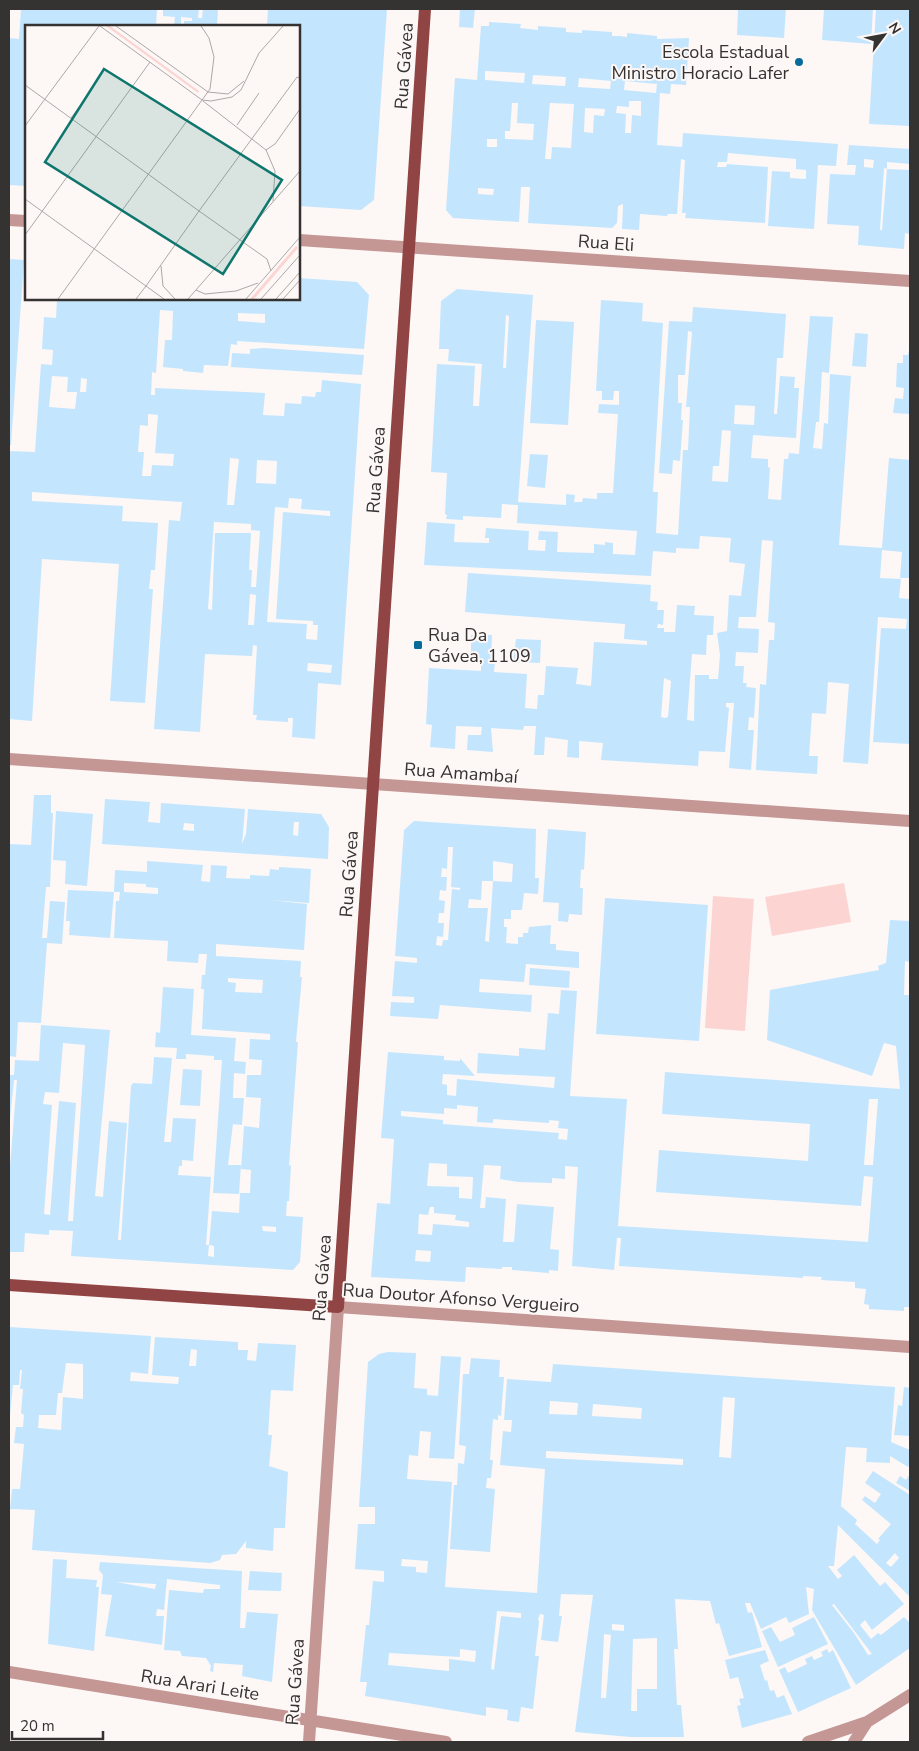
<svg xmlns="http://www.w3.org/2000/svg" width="919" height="1751" viewBox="0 0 919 1751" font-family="'Nunito Sans',sans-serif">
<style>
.green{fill:#fcd5d3}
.building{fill:#c3e6fe;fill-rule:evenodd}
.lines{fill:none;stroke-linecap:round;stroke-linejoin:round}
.minor{stroke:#c49795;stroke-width:12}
.major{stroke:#914444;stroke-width:12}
.poi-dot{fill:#086c9a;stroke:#fdf7f6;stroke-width:2}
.labels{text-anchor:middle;stroke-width:4;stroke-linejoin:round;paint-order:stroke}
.poi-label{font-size:18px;fill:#353232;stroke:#fdf7f6;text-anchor:end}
.street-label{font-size:18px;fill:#353232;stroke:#fdf7f6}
.inset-road{fill:none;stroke:#ada8a8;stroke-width:1}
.view{fill:#0f766e;fill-opacity:0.15;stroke:#0f766e;stroke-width:2.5}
.inset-edge{fill:none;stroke:#353232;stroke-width:2.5}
</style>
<rect width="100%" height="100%" fill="#fdf7f6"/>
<!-- green -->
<path class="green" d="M 844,883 L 851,922 L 772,936 L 765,897 Z
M 713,896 L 754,899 L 745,1031 L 705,1028 Z"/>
<!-- building -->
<path class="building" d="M 21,9 L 157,9 L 156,26 L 26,26 L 26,186 L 9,185 L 9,38 L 19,39 Z
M 163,9 L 199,9 L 198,18 L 202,18 L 203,9 L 218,9 L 217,26 L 184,26 L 184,21 L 192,21 L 192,18 L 181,17 L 181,26 L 174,26 L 175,17 L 163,16 Z
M 268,9 L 387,9 L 374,200 L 361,210 L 299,206 L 299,26 L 267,26 Z
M 460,9 L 475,9 L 473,28 L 459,27 Z
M 738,9 L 786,9 L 784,38 L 737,35 Z
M 824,9 L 873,9 L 871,44 L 822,40 Z
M 876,9 L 910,9 L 910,126 L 869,124 Z
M 489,22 L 521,24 L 520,28 L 538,30 L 538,26 L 566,28 L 566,32 L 582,33 L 582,30 L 612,32 L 612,36 L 620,36 L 627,37 L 627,33 L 657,36 L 657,39 L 689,38 L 686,85 L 671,84 L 670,94 L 660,93 L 657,145 L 682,147 L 683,133 L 838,144 L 836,166 L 818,165 L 814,229 L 768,226 L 772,171 L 790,172 L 790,178 L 806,179 L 806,170 L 796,169 L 796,159 L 728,153 L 727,162 L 718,162 L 717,167 L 726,167 L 727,164 L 768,167 L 765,223 L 685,218 L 686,213 L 682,213 L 685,160 L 681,159 L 677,214 L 668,214 L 667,216 L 640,214 L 639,230 L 622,229 L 623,204 L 618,206 L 617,223 L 612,228 L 528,223 L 530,187 L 521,187 L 519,222 L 453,218 L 446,210 L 455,78 L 477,80 L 481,26 L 489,26 ZM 485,71 L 525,73 L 524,83 L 485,80 ZM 533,75 L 566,77 L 565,86 L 532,84 ZM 579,78 L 611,81 L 610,89 L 578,87 ZM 625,81 L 657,84 L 656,93 L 624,90 ZM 629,101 L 641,101 L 641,116 L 632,115 L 631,133 L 625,133 L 626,114 L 616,113 L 617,106 L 629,107 ZM 512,103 L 518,103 L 517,123 L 534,124 L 533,140 L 505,139 L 505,131 L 510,131 ZM 550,103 L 574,104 L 571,148 L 552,147 L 551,159 L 545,159 ZM 585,108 L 605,109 L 604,116 L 594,115 L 593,133 L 584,132 ZM 487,139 L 497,139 L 497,147 L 487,147 ZM 478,188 L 494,189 L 493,195 L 478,194 Z
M 849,145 L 910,149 L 910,164 L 887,162 L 887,169 L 884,168 L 880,230 L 882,230 L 887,169 L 910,170 L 910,234 L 905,233 L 904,249 L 858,245 L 859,226 L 827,224 L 830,174 L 855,175 L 856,165 L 847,165 ZM 864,159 L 874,160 L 873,168 L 864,167 Z
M 9,259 L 24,260 L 11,445 L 9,445 Z
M 299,278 L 357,282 L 369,295 L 364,349 L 237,341 L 237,345 L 231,344 L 228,366 L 204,365 L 203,373 L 183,371 L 183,369 L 163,367 L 165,340 L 172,340 L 173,311 L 160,310 L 156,373 L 152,372 L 151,395 L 155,395 L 155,388 L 265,393 L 263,415 L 284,416 L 285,403 L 301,404 L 302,396 L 315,397 L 316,392 L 321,392 L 322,380 L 361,384 L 341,685 L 318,683 L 315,739 L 292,737 L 293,718 L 288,718 L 288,722 L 256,720 L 257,715 L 253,715 L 257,646 L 253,645 L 252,656 L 205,654 L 200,732 L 154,729 L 169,520 L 180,521 L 182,502 L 32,492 L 32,501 L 123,506 L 122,521 L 158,523 L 155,570 L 151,570 L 149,589 L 153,589 L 145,703 L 110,701 L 119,564 L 42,559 L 32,721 L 9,719 L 9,451 L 35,452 L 41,364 L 52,365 L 53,350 L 42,349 L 44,317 L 56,318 L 57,299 L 299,299 ZM 238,313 L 265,314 L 265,323 L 238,321 ZM 52,376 L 68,377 L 67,392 L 77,392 L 75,409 L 49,407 ZM 81,378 L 87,379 L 86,392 L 80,392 ZM 148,414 L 158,415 L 155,453 L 174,454 L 173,466 L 152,465 L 151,476 L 142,476 L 144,452 L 138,452 L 140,425 L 148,426 ZM 230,458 L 239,459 L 234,505 L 227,505 ZM 257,460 L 277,461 L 276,484 L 256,483 ZM 289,498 L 302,499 L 301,509 L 330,511 L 330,516 L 283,512 L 276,619 L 313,621 L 313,625 L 318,625 L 317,640 L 306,639 L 307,624 L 267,622 L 275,507 L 288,508 ZM 214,522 L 251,524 L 251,530 L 260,531 L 256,587 L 251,587 L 252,570 L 249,570 L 251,533 L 215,533 L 212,610 L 208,609 ZM 250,594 L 256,595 L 254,625 L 248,625 ZM 308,663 L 332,665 L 331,673 L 307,671 Z
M 457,289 L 533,295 L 518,502 L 566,505 L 566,494 L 575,495 L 574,502 L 582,502 L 583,498 L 597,499 L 597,493 L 613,493 L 618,414 L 598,413 L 599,404 L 619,405 L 619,391 L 614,391 L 613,400 L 602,400 L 602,391 L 596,391 L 601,300 L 643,303 L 642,321 L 663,323 L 653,492 L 658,492 L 656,533 L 678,535 L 683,450 L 688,450 L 690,407 L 686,407 L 692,332 L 688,331 L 685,375 L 678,375 L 678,403 L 682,403 L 681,420 L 683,420 L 680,461 L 673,460 L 672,474 L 659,473 L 669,321 L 692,322 L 693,307 L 786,314 L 783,358 L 777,358 L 774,414 L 777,414 L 780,376 L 795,377 L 794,388 L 799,388 L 796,438 L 753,435 L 751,458 L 768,459 L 768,467 L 770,468 L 768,499 L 781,500 L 784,459 L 788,459 L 789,453 L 799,454 L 810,316 L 833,317 L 829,373 L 822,372 L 819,422 L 816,422 L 813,448 L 822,449 L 824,423 L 828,424 L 830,374 L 851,376 L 839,545 L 882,548 L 889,458 L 910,460 L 910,578 L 900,578 L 902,552 L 882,550 L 880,578 L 901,579 L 899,598 L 910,599 L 910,744 L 873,742 L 881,628 L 906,629 L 907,619 L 878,617 L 868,764 L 843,762 L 849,684 L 828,682 L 826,714 L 812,713 L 809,756 L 818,756 L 817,774 L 756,770 L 760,684 L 766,685 L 769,640 L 774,640 L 775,623 L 768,622 L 773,541 L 762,540 L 756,617 L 739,617 L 738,628 L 759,629 L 758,653 L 736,652 L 735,666 L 744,666 L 743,683 L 747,683 L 746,687 L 756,688 L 754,718 L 749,717 L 748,730 L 754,730 L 751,770 L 729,768 L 734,703 L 726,703 L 726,707 L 729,708 L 725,752 L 699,751 L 698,766 L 601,760 L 603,743 L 579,741 L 579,758 L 567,757 L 568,740 L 545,737 L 544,755 L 534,755 L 536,726 L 524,726 L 523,730 L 491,728 L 493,752 L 467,750 L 468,735 L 481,735 L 482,727 L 456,726 L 455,749 L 430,747 L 432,725 L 426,724 L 429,668 L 481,671 L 481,661 L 471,661 L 471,635 L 492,635 L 491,662 L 495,662 L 494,672 L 527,674 L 525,708 L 537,709 L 538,695 L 544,695 L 546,666 L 578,668 L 576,684 L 591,686 L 594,642 L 647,645 L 647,641 L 624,639 L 625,624 L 465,612 L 468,573 L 651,585 L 650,601 L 658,602 L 657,610 L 664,610 L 663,625 L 658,624 L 657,628 L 664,628 L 664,632 L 675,632 L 677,605 L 695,606 L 694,615 L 714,616 L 713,635 L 707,635 L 706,655 L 692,654 L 687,720 L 694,721 L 695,675 L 709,675 L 709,679 L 718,679 L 720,655 L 717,633 L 727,631 L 729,595 L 741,596 L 745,564 L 729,562 L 731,538 L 700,536 L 699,549 L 676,548 L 676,553 L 653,551 L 651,576 L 424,565 L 427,522 L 455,524 L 454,542 L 489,543 L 489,538 L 485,538 L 486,528 L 529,531 L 528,550 L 545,551 L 546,540 L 538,540 L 539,531 L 558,532 L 557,552 L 594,553 L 594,544 L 605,545 L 605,542 L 613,543 L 613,554 L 635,555 L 637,531 L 517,523 L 518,505 L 502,504 L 501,518 L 463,516 L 463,520 L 446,519 L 447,515 L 445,514 L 447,473 L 431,472 L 437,364 L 475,366 L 473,406 L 479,406 L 482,364 L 448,361 L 449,349 L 439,349 L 441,301 ZM 506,315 L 509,316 L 506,368 L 503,368 ZM 735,405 L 755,406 L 754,425 L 734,424 ZM 722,430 L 731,431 L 728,482 L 712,481 L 713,466 L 719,466 ZM 664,678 L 671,681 L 668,717 L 665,718 L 661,717 Z
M 536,320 L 574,322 L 568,425 L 530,423 Z
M 855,333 L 868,334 L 866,367 L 852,366 Z
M 264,348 L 364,355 L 362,375 L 231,367 L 232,353 L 250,354 L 250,349 Z
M 909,350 L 910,414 L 893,413 L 895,398 L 903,399 L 904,388 L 896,387 L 897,363 L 903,363 L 903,355 L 908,355 Z
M 530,454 L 548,455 L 545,488 L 527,486 Z
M 516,639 L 541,640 L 540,663 L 513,662 Z
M 34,795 L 51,795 L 51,813 L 53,813 L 50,887 L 46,887 L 42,938 L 47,938 L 50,901 L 65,902 L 62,944 L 47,943 L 41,1023 L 18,1022 L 16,1057 L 9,1056 L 9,844 L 31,845 Z
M 105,799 L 150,802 L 148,822 L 160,823 L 161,803 L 245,809 L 242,844 L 246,834 L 248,809 L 321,814 L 329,827 L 328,859 L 102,844 ZM 294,822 L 299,822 L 298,836 L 293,835 ZM 184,823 L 194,824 L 194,831 L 183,830 Z
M 56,811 L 93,814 L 87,886 L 65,884 L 66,861 L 53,860 Z
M 414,821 L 536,829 L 535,878 L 539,878 L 538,894 L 524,893 L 522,910 L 511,910 L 511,919 L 504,919 L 504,927 L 507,927 L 506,943 L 518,944 L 518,937 L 523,937 L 523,933 L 528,933 L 529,927 L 551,925 L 550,944 L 556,944 L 556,950 L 579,952 L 579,968 L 526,964 L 524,982 L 480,979 L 479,992 L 532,995 L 531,1012 L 440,1005 L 438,1019 L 390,1016 L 391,1002 L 414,1003 L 414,997 L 392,996 L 395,961 L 417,963 L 417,958 L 395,956 L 404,830 ZM 448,847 L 453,847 L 451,887 L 460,888 L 460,890 L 452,889 L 448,940 L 443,940 L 442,946 L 436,945 L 437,936 L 443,937 L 444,923 L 438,923 L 439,913 L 444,913 L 445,901 L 439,900 L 440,890 L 446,891 L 447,877 L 441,877 L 442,868 L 447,869 ZM 493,861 L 513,864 L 512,882 L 493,881 L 489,942 L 485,941 L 488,908 L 468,908 L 469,899 L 481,900 L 482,881 L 493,881 Z
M 548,829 L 586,832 L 584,870 L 581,869 L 580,888 L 583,888 L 582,915 L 569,914 L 568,922 L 558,921 L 559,903 L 543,902 Z
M 147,861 L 203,865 L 201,881 L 210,882 L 211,865 L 227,866 L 226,878 L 250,879 L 250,875 L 269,876 L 270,869 L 279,870 L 279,867 L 311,869 L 309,903 L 270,900 L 307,904 L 304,950 L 216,944 L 216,956 L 301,961 L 300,977 L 302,977 L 296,1042 L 298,1042 L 289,1166 L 291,1165 L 289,1201 L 287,1201 L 286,1216 L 303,1217 L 300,1262 L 293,1270 L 71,1256 L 73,1231 L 49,1230 L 49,1235 L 25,1233 L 24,1252 L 9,1252 L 10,1166 L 17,1080 L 14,1080 L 9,1128 L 9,1075 L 14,1075 L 15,1060 L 39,1061 L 41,1025 L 110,1030 L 95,1196 L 103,1197 L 109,1121 L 127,1123 L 118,1240 L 121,1240 L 131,1086 L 133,1083 L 152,1084 L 154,1057 L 172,1058 L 164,1142 L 171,1142 L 173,1118 L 196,1119 L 193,1161 L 182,1160 L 182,1166 L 179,1166 L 178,1175 L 211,1177 L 206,1245 L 209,1245 L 208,1256 L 214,1257 L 214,1246 L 209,1245 L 212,1211 L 239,1213 L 240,1193 L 250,1193 L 251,1170 L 241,1169 L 244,1126 L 259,1128 L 261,1098 L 246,1097 L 247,1075 L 261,1075 L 262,1060 L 249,1059 L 250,1039 L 270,1040 L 270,1034 L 202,1029 L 204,989 L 201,989 L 202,975 L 205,975 L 207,954 L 199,954 L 198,963 L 167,961 L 168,941 L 114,938 L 116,901 L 119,901 L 120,892 L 114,892 L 110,938 L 69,935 L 70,921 L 66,921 L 68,890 L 114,892 L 115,870 L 147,872 ZM 124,883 L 146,884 L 146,887 L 158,888 L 158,894 L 124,892 ZM 228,978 L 263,980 L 262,993 L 235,992 L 236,983 L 228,982 ZM 63,1043 L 85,1045 L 73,1221 L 68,1221 L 76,1103 L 59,1101 L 50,1215 L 44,1214 L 52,1105 L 43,1104 L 45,1092 L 59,1093 ZM 262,1226 L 276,1227 L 276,1232 L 263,1231 Z
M 605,898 L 708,905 L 699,1041 L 596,1034 Z
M 890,920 L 910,921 L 910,962 L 905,961 L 904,995 L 910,995 L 910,1307 L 904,1307 L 904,1311 L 869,1309 L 869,1305 L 864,1304 L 866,1289 L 855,1288 L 855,1282 L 821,1280 L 822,1277 L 803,1276 L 803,1278 L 619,1266 L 621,1238 L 617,1238 L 614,1270 L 572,1266 L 578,1167 L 565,1166 L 565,1179 L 552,1178 L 552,1183 L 518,1182 L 500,1179 L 501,1166 L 484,1165 L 480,1208 L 485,1208 L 486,1197 L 506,1199 L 503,1242 L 514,1242 L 517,1204 L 554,1207 L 550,1249 L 559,1250 L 558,1271 L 549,1270 L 549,1273 L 512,1270 L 512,1267 L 502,1267 L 502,1269 L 466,1267 L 465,1282 L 371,1277 L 377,1203 L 390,1204 L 394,1139 L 381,1138 L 388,1052 L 444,1056 L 444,1060 L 460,1061 L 460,1058 L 475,1076 L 443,1074 L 442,1084 L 447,1085 L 447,1095 L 456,1096 L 457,1079 L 554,1088 L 555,1077 L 477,1073 L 478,1053 L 519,1056 L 519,1048 L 545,1050 L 548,1013 L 559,1014 L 561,990 L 577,991 L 570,1096 L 627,1099 L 618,1226 L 868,1242 L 873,1177 L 864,1176 L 861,1206 L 656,1192 L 659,1150 L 808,1161 L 810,1124 L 662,1114 L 665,1072 L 900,1089 L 896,1046 L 884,1043 L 872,1076 L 767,1040 L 770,990 L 879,970 L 878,966 L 886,963 ZM 869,1099 L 878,1099 L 873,1165 L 864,1165 ZM 457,1105 L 478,1107 L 477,1122 L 493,1123 L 493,1119 L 549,1123 L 549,1120 L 559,1121 L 558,1128 L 568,1129 L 567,1140 L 558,1139 L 559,1133 L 443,1124 L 443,1120 L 401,1116 L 401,1111 L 444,1114 L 444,1108 L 457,1109 ZM 429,1163 L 447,1164 L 447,1176 L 473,1177 L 472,1199 L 459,1198 L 459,1187 L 427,1186 ZM 430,1207 L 434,1207 L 434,1213 L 456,1215 L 455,1220 L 469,1222 L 469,1227 L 433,1224 L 432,1235 L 418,1234 L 419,1214 L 428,1215 ZM 416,1250 L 431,1251 L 430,1262 L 415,1261 Z
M 530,968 L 570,971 L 569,988 L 529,985 Z
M 163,987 L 194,989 L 191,1035 L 236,1038 L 234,1061 L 246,1062 L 245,1074 L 234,1073 L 233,1098 L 244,1098 L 243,1111 L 242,1125 L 233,1124 L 228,1165 L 241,1165 L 239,1194 L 213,1193 L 222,1060 L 214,1060 L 214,1056 L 186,1054 L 186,1059 L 176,1059 L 177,1048 L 155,1047 L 156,1032 L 160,1033 Z
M 183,1069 L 202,1070 L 200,1106 L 180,1105 Z
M 9,1327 L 151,1336 L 148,1374 L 131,1372 L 130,1381 L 178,1384 L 179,1377 L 152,1375 L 155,1337 L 238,1342 L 238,1350 L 248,1350 L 247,1360 L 256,1361 L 258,1343 L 296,1345 L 293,1391 L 271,1390 L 268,1435 L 272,1435 L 269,1466 L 288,1472 L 285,1528 L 274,1528 L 273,1551 L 246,1548 L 246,1541 L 236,1554 L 222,1555 L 220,1560 L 210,1563 L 32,1550 L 35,1510 L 10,1509 L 12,1489 L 20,1489 L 24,1444 L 14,1443 L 16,1427 L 23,1427 L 24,1415 L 21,1413 L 23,1389 L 20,1389 L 22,1370 L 20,1370 L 19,1385 L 13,1385 L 9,1426 ZM 191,1349 L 197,1350 L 196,1366 L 189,1366 ZM 66,1363 L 83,1364 L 83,1399 L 63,1397 L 61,1430 L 38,1428 L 39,1415 L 56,1415 L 58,1393 L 62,1393 Z
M 388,1352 L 416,1353 L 414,1388 L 427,1389 L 427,1395 L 438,1396 L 441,1356 L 461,1357 L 454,1459 L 429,1458 L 431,1432 L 420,1431 L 418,1456 L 409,1455 L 407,1479 L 452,1482 L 445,1587 L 537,1593 L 545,1469 L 500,1465 L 503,1431 L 511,1432 L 512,1420 L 504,1420 L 507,1379 L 551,1382 L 553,1364 L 895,1387 L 891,1442 L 910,1450 L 910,1463 L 908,1467 L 890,1456 L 890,1463 L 866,1462 L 867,1448 L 846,1447 L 841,1506 L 857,1520 L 855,1524 L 877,1544 L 880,1540 L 878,1539 L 891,1524 L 862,1500 L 865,1496 L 875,1503 L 881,1494 L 865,1483 L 873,1471 L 910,1495 L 910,1597 L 838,1525 L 834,1566 L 828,1566 L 838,1579 L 842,1576 L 837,1570 L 854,1555 L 880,1586 L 885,1582 L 904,1604 L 872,1630 L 865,1620 L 860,1625 L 871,1639 L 878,1633 L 881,1635 L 904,1617 L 910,1623 L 910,1648 L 856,1685 L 812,1610 L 814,1589 L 806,1587 L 809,1614 L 789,1623 L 786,1617 L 761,1629 L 750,1603 L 745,1603 L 748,1613 L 752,1612 L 762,1647 L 729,1656 L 719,1623 L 716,1624 L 710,1601 L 675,1599 L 678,1649 L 674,1649 L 677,1705 L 681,1705 L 684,1737 L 630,1737 L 575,1732 L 593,1595 L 561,1594 L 559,1616 L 562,1616 L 558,1642 L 541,1640 L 544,1615 L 540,1614 L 538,1619 L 539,1622 L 535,1656 L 539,1656 L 533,1709 L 521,1707 L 519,1722 L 507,1720 L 508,1710 L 486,1707 L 486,1716 L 365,1696 L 367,1682 L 360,1682 L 366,1625 L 369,1625 L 373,1581 L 384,1582 L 384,1571 L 355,1569 L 358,1524 L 375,1524 L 375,1507 L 359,1507 L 368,1362 L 379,1354 ZM 723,1397 L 735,1398 L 731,1458 L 719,1457 ZM 550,1401 L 578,1403 L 577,1415 L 549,1414 ZM 593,1404 L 642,1408 L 641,1419 L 592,1416 ZM 546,1451 L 683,1459 L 683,1465 L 546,1458 ZM 895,1553 L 899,1558 L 891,1567 L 886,1563 ZM 402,1559 L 428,1561 L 427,1573 L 416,1572 L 416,1567 L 401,1566 ZM 834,1604 L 872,1654 L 868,1655 L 854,1633 L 832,1605 ZM 497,1611 L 521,1613 L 521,1618 L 501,1616 L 494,1670 L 491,1669 ZM 612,1624 L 624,1625 L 624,1631 L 612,1630 ZM 604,1634 L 611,1635 L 606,1698 L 601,1698 ZM 657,1638 L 657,1689 L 637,1689 L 637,1711 L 631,1711 L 633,1639 ZM 460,1649 L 476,1651 L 475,1662 L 449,1659 L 449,1671 L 388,1665 L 389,1653 L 460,1657 Z
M 471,1358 L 500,1360 L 499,1377 L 504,1377 L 501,1416 L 498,1415 L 498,1420 L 493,1419 L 490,1460 L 493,1460 L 491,1478 L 487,1478 L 486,1488 L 495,1489 L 490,1552 L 450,1549 L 454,1485 L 457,1485 L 458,1463 L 464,1464 L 466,1446 L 459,1445 L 463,1374 L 469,1374 Z
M 904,1387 L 910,1388 L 910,1436 L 894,1435 L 898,1405 L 902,1406 Z
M 910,1474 L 910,1491 L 896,1483 L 900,1476 L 906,1480 Z
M 53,1559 L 67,1560 L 66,1578 L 97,1580 L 96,1587 L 99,1587 L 94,1651 L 48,1644 Z
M 100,1562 L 242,1571 L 240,1628 L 245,1628 L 247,1612 L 278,1614 L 272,1682 L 242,1676 L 243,1665 L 214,1663 L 213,1672 L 210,1671 L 211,1666 L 206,1658 L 182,1656 L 180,1651 L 164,1650 L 169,1590 L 203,1593 L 204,1589 L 220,1589 L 220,1585 L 167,1579 L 164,1610 L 157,1609 L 156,1616 L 164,1616 L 162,1645 L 105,1636 L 112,1595 L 101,1594 L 103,1575 L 99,1570 ZM 116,1582 L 156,1584 L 155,1589 Z
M 250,1571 L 282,1573 L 281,1591 L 248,1590 Z
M 814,1617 L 828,1644 L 778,1667 L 762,1631 L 771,1627 L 780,1642 L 795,1635 L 792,1628 Z
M 827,1649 L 829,1653 L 833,1650 L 851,1688 L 798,1712 L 779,1670 L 785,1667 L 788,1673 L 807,1664 L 805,1659 L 812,1656 L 814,1660 L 823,1656 L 821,1652 Z
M 765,1650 L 769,1661 L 760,1665 L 765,1681 L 767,1680 L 770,1691 L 774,1690 L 777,1698 L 784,1695 L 792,1714 L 742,1728 L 737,1706 L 741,1705 L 739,1699 L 744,1698 L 738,1677 L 730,1679 L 725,1660 Z"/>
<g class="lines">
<!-- minor -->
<path class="minor" d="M 9,220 L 26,221
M 299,240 L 910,281
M 9,759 L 910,821
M 9,1672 L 446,1742
M 309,1742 L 338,1307 L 910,1347
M 808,1742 L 867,1722 L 910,1695
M 854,1742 L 867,1722"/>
<!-- major -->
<path class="major" d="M 9,1285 L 338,1307 L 425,9"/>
</g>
<!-- markers -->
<g class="poi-dot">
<circle cx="799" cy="62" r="5"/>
<rect x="413" y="640" width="10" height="10" rx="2.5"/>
</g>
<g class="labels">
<!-- poi labels -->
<g class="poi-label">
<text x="789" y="58">Escola Estadual<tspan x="789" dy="21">Ministro Horacio Lafer</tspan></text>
<text x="428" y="641" text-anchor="start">Rua Da<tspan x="428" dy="21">Gávea, 1109</tspan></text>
</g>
<!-- street labels -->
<g class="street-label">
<text transform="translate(404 66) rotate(-86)" y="6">Rua Gávea</text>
<text transform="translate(606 243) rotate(4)" y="6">Rua Eli</text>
<text transform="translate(376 470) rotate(-86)" y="6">Rua Gávea</text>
<text transform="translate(461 773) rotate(4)" y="6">Rua Amambaí</text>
<text transform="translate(349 874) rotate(-86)" y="6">Rua Gávea</text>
<text transform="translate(322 1278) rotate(-86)" y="6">Rua Gávea</text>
<text transform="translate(461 1298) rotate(4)" y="6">Rua Doutor Afonso Vergueiro</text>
<text transform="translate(295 1682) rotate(-86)" y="6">Rua Gávea</text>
<text transform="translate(200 1685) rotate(9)" y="6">Rua Arari Leite</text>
</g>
</g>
<!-- overview -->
<g transform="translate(25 25)">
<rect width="275" height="275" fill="#fdf7f6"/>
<path d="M 81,1 L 85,1 L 174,66 L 173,68 ZM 271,221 L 273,223 L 229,274 L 225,274 Z" fill="#fcd5d3"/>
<path class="inset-road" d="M 75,1 L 177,75 L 186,76 L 207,72 L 216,65 L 234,28 L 258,1M 91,1 L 183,67 L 203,69 L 219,56M 0,60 L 174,186 L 121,261M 178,76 L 241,125 L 250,146 L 248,176M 46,93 L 63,70M 212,100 L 234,68M 0,101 L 74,1M 241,125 L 250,119 L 275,84M 0,174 L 139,274M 0,210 L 125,37M 136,241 L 138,261 L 150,274M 246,246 L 242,234 L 174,186 L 272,52 L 275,53M 171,265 L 180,269 L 211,266 L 233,258M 33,274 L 185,64 L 189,32 L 184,13 L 176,1M 111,274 L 121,261M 163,274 L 275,146M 221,274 L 275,212M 236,274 L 275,230M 251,274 L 275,247M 258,274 L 275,255"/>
<path class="view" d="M 79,44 L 257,155 L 198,249 L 20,137 Z"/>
<rect width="275" height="275" class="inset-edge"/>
</g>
<!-- border -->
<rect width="919" height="1751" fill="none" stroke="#353232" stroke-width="20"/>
<!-- north arrow -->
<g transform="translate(884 35) rotate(58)" stroke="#fdf7f6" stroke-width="4" paint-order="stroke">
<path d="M0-4L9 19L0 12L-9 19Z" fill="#353232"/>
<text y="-8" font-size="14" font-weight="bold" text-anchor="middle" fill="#353232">N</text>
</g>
<!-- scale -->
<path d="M12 1731v8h91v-8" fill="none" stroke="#353232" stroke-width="2.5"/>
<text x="20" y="1731" font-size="15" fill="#353232" stroke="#fdf7f6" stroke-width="4" paint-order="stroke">20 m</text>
</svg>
